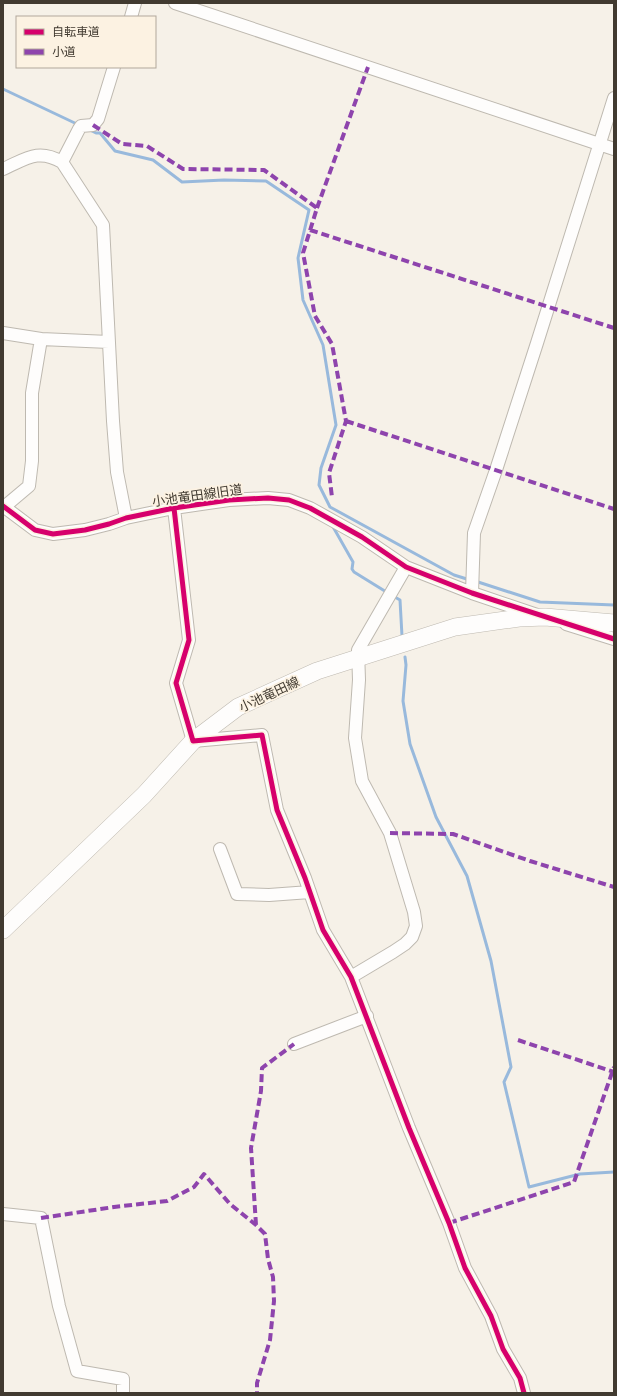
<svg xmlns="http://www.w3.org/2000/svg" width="617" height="1396" viewBox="0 0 617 1396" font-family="Raleway,'Noto Sans JP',sans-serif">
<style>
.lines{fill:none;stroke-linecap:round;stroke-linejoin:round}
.stream{stroke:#98b9dc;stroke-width:3}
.minor-casing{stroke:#beb9b0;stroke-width:14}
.secondary-casing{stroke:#beb9b0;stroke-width:18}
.minor{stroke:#fefdfc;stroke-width:12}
.secondary{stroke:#fefdfc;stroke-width:17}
.quiet{stroke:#8e44ad;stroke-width:4;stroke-dasharray:8 4;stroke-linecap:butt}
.cycleway-casing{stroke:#fcf2e2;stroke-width:8}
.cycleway{stroke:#d6006c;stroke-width:5}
.labels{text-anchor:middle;stroke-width:3.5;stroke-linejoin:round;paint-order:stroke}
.street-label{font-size:13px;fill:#413a30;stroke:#fcf2e2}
</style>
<rect width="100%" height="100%" fill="#f6f1e8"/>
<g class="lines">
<!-- stream -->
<path class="stream" d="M 3,89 L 79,125
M 88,129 L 96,133 L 100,133 L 115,151 L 153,160 L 182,182 L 224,180 L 266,181 L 309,210 L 298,258 L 303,300 L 323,345 L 336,425 L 321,468 L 319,485 L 330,507 L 454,575 L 470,580
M 332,525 L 353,562 L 352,569 L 354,572 L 388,593
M 475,581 L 540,602 L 614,605
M 393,596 L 400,600 L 402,636
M 405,657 L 406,665 L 403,701 L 410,744 L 436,817 L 467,876 L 491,961 L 511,1067 L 504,1082 L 529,1187 L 580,1174 L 614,1172"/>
<defs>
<path id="minor" d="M 175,3 L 614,149
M 131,17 L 135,3
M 62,162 L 79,129 L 81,126 L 93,125 L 98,119 L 114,67
M 3,169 C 26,159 38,148 62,162 L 103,225 L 113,421 L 117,472 L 126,518
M 3,333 L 41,339 L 109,342
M 3,506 L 35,530 L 53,534 L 85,530 L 109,524 L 126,518 L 174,508 L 229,500 L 268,498 L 289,500 L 310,508 L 362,537 L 406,567 L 472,593 L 537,615
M 4,507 L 29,486 L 32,461 L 32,393 L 41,339
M 174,508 L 189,640 L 176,683 L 193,741 L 262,735 L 277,810 L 305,878 L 323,930 L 351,977 L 409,1128 L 449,1223 L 465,1268 L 491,1316 L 503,1349 L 520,1378 L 524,1393
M 472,593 L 474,533 L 496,470 L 537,343 L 614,98
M 566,624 L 614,639
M 220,849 L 237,894 L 269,895 L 310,892
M 351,977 L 393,952 L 405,944 L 412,937 L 416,926 L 414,912 L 390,833 L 362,781 L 355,738 L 359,680 L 358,650 L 406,567
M 294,1044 L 367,1016
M 3,1214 L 41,1218 L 59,1306 L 77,1371 L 123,1379 L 123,1393"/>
<path id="secondary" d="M 3,930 L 144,795 L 193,741 L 238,707 L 317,671 L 455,627 L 519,618 L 545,617 L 614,623"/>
</defs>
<!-- minor casing -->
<use href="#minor" class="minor-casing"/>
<!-- secondary casing -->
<use href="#secondary" class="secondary-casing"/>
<!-- minor -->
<use href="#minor" class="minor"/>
<!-- secondary -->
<use href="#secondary" class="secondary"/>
<!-- quiet -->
<path class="quiet" d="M 93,125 L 122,144 L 147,146 L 183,169 L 264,170 L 317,208 L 303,253 L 315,316 L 332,344 L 346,421 L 329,473 L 332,497
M 317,208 L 368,67
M 310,230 L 614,328
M 346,421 L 614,509
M 390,833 L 453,834 L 530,861 L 614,887
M 518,1040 L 614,1072
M 41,1218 L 114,1207 L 167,1201 L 194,1187 L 204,1174 L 230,1204 L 256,1225 L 265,1234 L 268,1259 L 273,1277 L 274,1301 L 270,1340 L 257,1383 L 257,1393
M 449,1223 L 574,1182 L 614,1067
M 256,1225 L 251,1148 L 261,1091 L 262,1068 L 294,1044"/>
<defs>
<path id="cycleway" d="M 3,506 L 35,530 L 53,534 L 85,530 L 109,524 L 126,518 L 174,508 L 229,500 L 268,498 L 289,500 L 310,508 L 362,537 L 406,567 L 472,593 L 614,639
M 174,508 L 189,640 L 176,683 L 193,741 L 262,735 L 277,810 L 305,878 L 323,930 L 351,977 L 409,1128 L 449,1223 L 465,1268 L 491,1316 L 503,1349 L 520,1378 L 524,1393"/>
</defs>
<!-- cycleway casing -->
<use href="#cycleway" class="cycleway-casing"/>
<!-- cycleway -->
<use href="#cycleway" class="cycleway"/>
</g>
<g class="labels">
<!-- street labels -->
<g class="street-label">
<text transform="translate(197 495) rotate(-8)" y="5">小池竜田線旧道</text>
<text transform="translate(269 694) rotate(-25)" y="5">小池竜田線</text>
</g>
</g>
<!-- border -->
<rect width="617" height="1396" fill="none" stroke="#413a30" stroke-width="8"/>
<!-- legend -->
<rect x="16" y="16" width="140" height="52" fill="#fcf2e2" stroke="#b1a89b"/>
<rect x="24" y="29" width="20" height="6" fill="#d6006c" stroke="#b1a89b"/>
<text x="52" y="36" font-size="12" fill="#413a30">自転車道</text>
<rect x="24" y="49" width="20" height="6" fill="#8e44ad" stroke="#b1a89b"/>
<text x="52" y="56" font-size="12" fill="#413a30">小道</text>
</svg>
